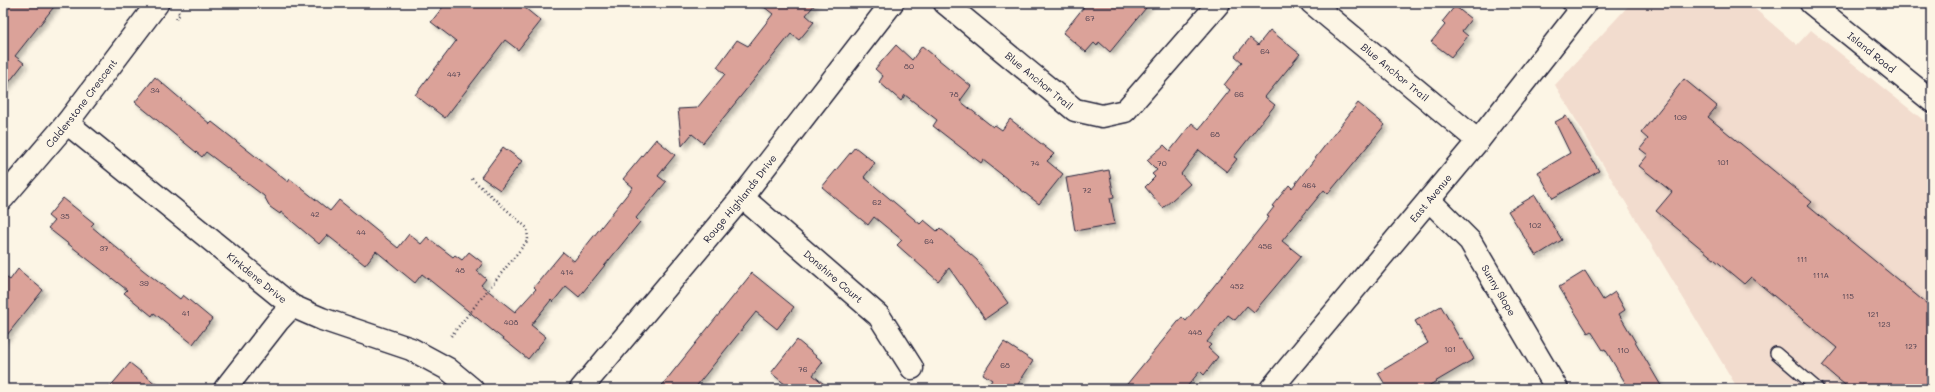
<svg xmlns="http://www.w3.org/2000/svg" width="1935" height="392" viewBox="0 0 1935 392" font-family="Mali,sans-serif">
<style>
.built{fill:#f2dcce}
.building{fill:#dba299;stroke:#22223b;filter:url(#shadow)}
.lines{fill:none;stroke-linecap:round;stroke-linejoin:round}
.lane-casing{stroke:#22223b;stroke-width:14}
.street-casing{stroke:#22223b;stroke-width:25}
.secondary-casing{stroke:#22223b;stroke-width:25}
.path{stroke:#22223b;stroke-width:2.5;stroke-dasharray:1 3;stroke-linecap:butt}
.lane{stroke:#fcf5e5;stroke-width:11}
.street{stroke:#fcf5e5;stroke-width:22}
.secondary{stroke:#fcf5e5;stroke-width:22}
.labels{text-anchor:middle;stroke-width:3;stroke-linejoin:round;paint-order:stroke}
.number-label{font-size:8px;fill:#504252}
.street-label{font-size:10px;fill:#22223b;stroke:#fcf5e5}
</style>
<defs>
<filter id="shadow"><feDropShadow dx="3.5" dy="3.5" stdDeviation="2" flood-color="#0004"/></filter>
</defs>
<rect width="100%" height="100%" fill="#fcf5e5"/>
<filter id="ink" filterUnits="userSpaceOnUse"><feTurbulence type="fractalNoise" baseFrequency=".025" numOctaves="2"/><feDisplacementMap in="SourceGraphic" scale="8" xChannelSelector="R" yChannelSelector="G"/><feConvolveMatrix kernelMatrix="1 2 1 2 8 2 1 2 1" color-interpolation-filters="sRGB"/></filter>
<g filter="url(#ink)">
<!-- built -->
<path class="built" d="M 1631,3 L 1748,3 L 1797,45 L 1811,30 L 1932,127 L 1932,389 L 1738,389 L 1555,85 Z"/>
<!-- building -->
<path class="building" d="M 11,3 L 57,3 L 15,56 L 24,63 L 3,90 L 3,13 Z
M 446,3 L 519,3 L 541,21 L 518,50 L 505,40 L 445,118 L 415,95 L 456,41 L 431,22 Z
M 759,3 L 816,3 L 806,15 L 814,22 L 799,40 L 791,34 L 703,143 L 692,134 L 682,146 L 678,109 L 697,108 L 725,74 L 717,67 L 737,40 L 748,46 L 773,14 Z
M 1087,3 L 1150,3 L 1110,52 L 1099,42 L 1097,46 L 1094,43 L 1086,52 L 1063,33 Z
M 1455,6 L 1471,19 L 1462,31 L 1468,36 L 1451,57 L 1431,42 L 1445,25 L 1442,22 Z
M 1270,30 L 1300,54 L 1265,97 L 1275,105 L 1234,157 L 1237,159 L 1227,172 L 1199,150 L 1181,174 L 1190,184 L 1163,208 L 1145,187 L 1155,177 L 1152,174 L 1157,170 L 1147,160 L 1164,145 L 1170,151 L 1192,123 L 1199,129 L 1230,90 L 1224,85 L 1242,62 L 1235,56 L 1250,38 L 1258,45 Z
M 896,45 L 912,60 L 922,46 L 971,86 L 960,101 L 993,127 L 995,125 L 1002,130 L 1010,119 L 1054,154 L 1047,161 L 1063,174 L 1039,204 L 983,160 L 981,163 L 933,126 L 937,120 L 905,95 L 901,101 L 879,82 L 883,76 L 875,69 Z
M 155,77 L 210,124 L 212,122 L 288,182 L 290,179 L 330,211 L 339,200 L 398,248 L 409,234 L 421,244 L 427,237 L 453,257 L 455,255 L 462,260 L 469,252 L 483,263 L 477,271 L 486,279 L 481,285 L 515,312 L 536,289 L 534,287 L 563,252 L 574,261 L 633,187 L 623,179 L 656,139 L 675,155 L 658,176 L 666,182 L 636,218 L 640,222 L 579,297 L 566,286 L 553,302 L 551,300 L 531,325 L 546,337 L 528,359 L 422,274 L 415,283 L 376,251 L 365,265 L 327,235 L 319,244 L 281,212 L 280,214 L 270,207 L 264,196 L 206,152 L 202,157 L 135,102 Z
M 1684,79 L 1717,106 L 1708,117 L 1812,202 L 1808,206 L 1932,308 L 1932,389 L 1850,389 L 1822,366 L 1837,348 L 1751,277 L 1744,284 L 1656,211 L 1672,192 L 1639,166 L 1648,155 L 1640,149 L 1648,139 L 1641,133 Z
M 1358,103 L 1385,125 L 1328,194 L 1324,190 L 1282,241 L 1301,256 L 1286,274 L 1254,312 L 1247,306 L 1235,320 L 1228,315 L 1207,342 L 1211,345 L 1208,348 L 1218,357 L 1204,375 L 1200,371 L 1185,389 L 1123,389 L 1182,317 L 1186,321 L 1269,217 L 1267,216 L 1274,207 L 1272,206 L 1289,185 L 1292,188 Z
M 1566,116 L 1599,171 L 1553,198 L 1538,172 L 1570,153 L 1555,122 Z
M 503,147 L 522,161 L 500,190 L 481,177 Z
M 855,147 L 875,163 L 864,177 L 920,224 L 924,220 L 937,231 L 940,228 L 977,260 L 1008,303 L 985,319 L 949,268 L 938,281 L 897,245 L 902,240 L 874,217 L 868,225 L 822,187 Z
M 1109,170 L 1114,197 L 1110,198 L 1115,224 L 1075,231 L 1066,178 Z
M 1535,195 L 1562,240 L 1536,256 L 1508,211 Z
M 63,198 L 94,223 L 91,226 L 143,270 L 180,299 L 183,295 L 212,319 L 193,344 L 154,313 L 152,316 L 124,293 L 127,290 L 48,228 L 54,221 L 48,216 Z
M 18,269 L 43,290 L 3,340 L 3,275 L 10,280 Z
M 1585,271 L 1603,300 L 1615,292 L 1625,310 L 1619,314 L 1663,389 L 1629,389 L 1605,349 L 1603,350 L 1591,331 L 1588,333 L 1559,287 Z
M 752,273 L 794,307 L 777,329 L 756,312 L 694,389 L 659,389 Z
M 1441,306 L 1460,339 L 1462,338 L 1474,359 L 1423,389 L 1388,389 L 1378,373 L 1428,343 L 1415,321 Z
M 797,340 L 823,362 L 813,375 L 830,389 L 791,389 L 771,373 Z
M 1004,342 L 1033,361 L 1015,389 L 986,389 L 992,380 L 983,374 Z
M 130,363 L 162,389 L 108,389 Z"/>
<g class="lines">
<defs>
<path id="lane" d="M 1567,3 L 1578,13
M 1776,353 L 1818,389"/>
<g id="street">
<path id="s1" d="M 945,3 L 1075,110 L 1102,116 L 1125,111 L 1219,3"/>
<path id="s2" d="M 1312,3 L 1478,141"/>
<path id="s3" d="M 1811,3 L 1932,101"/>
<path id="s4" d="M 67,123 L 292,306 L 322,319 L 411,349 L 448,369 L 472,389"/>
<path id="s5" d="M 742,197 L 879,316 L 912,368"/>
<path id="s6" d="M 3,198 L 67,123 L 157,4"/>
<path id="s7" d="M 1429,200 L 1470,241 L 1557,389"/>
<path d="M 225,389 L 278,321 L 292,306"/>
<path id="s8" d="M 581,389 L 742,197 L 892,3"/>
</g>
<g id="secondary">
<path id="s9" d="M 1271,389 L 1478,141 L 1586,3"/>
</g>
</defs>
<!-- lane casing -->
<use href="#lane" class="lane-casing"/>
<!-- street casing -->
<use href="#street" class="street-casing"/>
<!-- secondary casing -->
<use href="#secondary" class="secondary-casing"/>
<!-- path -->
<path class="path" d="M 176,19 L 180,14 L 177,11
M 451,336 L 528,240 L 527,228 L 471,178"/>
<!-- lane -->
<use href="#lane" class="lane"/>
<!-- street -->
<use href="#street" class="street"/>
<!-- secondary -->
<use href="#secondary" class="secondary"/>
</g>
</g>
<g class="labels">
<!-- number labels -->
<g class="number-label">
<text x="1090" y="21">67</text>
<text x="1265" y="54">64</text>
<text x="909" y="69">80</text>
<text x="454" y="77">447</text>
<text x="155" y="93">34</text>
<text x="954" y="97">78</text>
<text x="1239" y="97">66</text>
<text x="1680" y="120">109</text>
<text x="1215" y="137">68</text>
<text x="1723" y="165">101</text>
<text x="1035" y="166">74</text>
<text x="1162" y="166">70</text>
<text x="1309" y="188">464</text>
<text x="1087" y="193">72</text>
<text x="877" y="205">62</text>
<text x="315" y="217">42</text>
<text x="65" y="219">35</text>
<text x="1535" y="228">102</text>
<text x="361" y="235">44</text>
<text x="929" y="244">64</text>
<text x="1265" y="249">456</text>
<text x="104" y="251">37</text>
<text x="1802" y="262">111</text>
<text x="460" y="273">48</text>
<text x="567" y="275">414</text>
<text x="1821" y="278">111A</text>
<text x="144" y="286">39</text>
<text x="1237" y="289">452</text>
<text x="1848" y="299">115</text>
<text x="186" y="316">41</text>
<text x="1873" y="317">121</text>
<text x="511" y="325">408</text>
<text x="1884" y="327">123</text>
<text x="1195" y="335">448</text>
<text x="1911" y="349">127</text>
<text x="1450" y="352">101</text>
<text x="1623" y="353">110</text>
<text x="1005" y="368">68</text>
<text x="803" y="372">76</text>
</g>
<!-- street labels -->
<g class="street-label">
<text dy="4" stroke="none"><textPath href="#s3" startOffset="78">Island Road</textPath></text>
<text dy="4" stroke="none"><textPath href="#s2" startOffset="108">Blue Anchor Trail</textPath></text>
<text dy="4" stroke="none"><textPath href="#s1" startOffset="122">Blue Anchor Trail</textPath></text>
<text dy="4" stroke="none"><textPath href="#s6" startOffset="123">Calderstone Crescent</textPath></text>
<text dy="4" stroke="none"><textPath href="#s8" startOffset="248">Rouge Highlands Drive</textPath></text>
<text dy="4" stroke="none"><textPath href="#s9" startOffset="249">East Avenue</textPath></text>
<text dy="4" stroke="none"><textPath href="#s4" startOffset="245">Kirkdene Drive</textPath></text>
<text dy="4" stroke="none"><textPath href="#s5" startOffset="121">Donshire Court</textPath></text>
<text dy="4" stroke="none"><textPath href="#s7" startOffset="115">Sunny Slope</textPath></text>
</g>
</g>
<!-- margin -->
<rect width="1935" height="392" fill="none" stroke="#fcf5e5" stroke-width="16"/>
<rect x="8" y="8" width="1919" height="376" fill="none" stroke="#22223b" stroke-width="1.5" filter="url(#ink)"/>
</svg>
